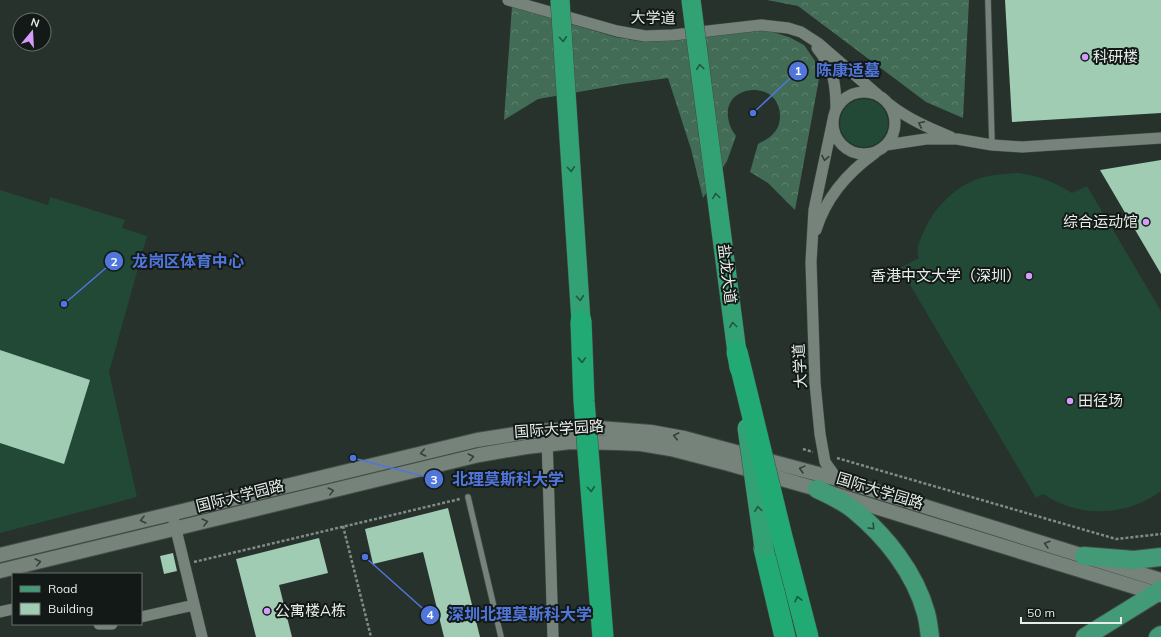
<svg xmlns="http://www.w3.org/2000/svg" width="1161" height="637" viewBox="0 0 1161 637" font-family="Mulish,'Noto Sans SC',sans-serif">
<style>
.forest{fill:url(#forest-crowns)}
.garden{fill:#214935}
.building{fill:#9fccb3}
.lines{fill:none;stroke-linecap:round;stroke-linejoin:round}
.service-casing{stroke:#434d47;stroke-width:7}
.minor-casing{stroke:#434d47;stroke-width:12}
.tertiary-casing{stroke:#434d47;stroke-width:16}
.primary-casing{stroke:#434d47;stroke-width:20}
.motorway-casing{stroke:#434d47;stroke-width:22}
.path{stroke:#828b86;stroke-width:2.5;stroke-dasharray:3 2;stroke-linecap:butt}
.service{stroke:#75837b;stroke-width:5.5}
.minor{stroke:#75837b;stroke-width:11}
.tertiary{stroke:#75837b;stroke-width:14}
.primary{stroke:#439a76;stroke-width:18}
.motorway{stroke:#21aa73;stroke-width:21}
.trunk-bridge-casing{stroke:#434d47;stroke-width:20;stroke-linecap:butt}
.motorway-bridge-casing{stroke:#434d47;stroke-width:22;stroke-linecap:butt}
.trunk-bridge{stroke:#32a274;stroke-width:19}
.motorway-bridge{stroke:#21aa73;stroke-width:21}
.oneway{stroke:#215740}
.oneway2{stroke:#353e39}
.oneway3{stroke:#195a40}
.oneway4{stroke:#264d3c}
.poi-dot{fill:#d49cfb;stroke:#131916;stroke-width:1.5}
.labels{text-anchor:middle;stroke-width:4;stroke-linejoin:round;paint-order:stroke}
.street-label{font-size:15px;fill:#e7eeea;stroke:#131916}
.poi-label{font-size:15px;fill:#e7eeea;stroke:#131916;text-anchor:start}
.leader{fill:none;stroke:#5076dc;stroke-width:1.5}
.callout-dot{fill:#5076dc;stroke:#131916;stroke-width:1.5}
.mark-label{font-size:12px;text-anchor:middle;font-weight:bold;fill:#fff}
.callout-label{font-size:16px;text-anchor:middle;font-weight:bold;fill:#5076dc;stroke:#131916;stroke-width:4;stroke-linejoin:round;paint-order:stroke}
</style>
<defs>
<pattern id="forest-crowns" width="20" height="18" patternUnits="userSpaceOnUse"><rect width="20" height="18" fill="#436c56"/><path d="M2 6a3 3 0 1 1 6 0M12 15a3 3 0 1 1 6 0" fill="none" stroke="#5e816e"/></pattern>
</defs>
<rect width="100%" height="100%" fill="#27322c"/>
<!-- forest -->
<path class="forest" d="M 767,0 L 969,0 L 963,118 L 926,102 L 798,6 Z
M 512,6 L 615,37 L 645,42 L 766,30 L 789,37 L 804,45 L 815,61 L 819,79 L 795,210 L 768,183 L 750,172 L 758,144 C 770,138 779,132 780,118 C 782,77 718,83 729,122 C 730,127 733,132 736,136 L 727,161 L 703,198 L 691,149 L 668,78 L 624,84 L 538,99 L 504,120 Z"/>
<!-- garden -->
<path class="garden" d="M840 123a24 24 0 1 1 48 0a24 24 0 1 1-48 0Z
M 1018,173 C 1040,176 1052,181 1072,193 L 1087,186 L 1161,311 L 1161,491 C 1126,517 1079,518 1043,494 L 1036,498 L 900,268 L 919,258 C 915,249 920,240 924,231 C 934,208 956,185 981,178 C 992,174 1006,174 1018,173 Z
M 0,190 L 48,205 L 50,197 L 125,220 L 122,228 L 147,236 L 109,372 L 137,497 L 0,533 Z"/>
<!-- building -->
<path class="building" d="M 1005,0 L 1161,0 L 1161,113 L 1012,122 Z
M 1161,160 L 1161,274 L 1100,170 Z
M 0,350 L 90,380 L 64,464 L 0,443 Z
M 448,508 L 480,637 L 444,637 L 423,552 L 373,564 L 365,529 Z
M 319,538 L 328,573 L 279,585 L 292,637 L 256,637 L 236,559 Z
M 173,553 L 177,571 L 164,574 L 160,556 Z"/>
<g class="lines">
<defs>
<path id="service" d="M 988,0 L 992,145
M 468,497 L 501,637"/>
<path id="minor" d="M 508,0 L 617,31 L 645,36 L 673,35 L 761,25 L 788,28 L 801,32 L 818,43 L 878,95
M 817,48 C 834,69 836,84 836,110
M833 123a31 31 0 1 1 62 0a31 31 0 1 1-62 0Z
M 889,104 C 908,119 929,128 951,137
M 833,120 L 814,210 L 811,262 L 815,383 L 820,434 L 825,462 L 837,479
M 886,145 L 926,139 L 957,139 L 992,145 L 1022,147 L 1161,138
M 816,230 C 826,197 847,173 875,153
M 547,437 L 553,637
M 172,513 L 202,637
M 0,612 L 13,609
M 141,617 L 194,605
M 99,624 L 112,624"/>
<path id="tertiary" d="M 0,555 L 477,440 L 534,431 L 599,428 L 651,432 L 684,438 L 837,479 L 1161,580
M 0,571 L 479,455 L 526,447 L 571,442 L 619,443 L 641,444 L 671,449 L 729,464 L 817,489 L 1161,595"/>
<path id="primary" d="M 817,489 C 830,495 843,501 854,510 C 886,536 915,573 926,613 C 928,620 929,629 930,637
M 1084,556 L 1134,560 L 1161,557
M 1085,637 L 1161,590
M 1158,637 L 1161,635"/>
<path id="motorway" d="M 764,548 L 785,637"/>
</defs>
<!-- service casing -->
<use href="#service" class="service-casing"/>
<!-- minor casing -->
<use href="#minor" class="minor-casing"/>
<!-- tertiary casing -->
<use href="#tertiary" class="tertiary-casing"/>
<!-- primary casing -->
<use href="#primary" class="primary-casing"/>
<!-- motorway casing -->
<use href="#motorway" class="motorway-casing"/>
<!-- path -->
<path class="path" d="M 803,449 L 813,452
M 837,458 L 1116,539 L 1161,534
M 343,526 L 371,637
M 194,562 L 460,499"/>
<!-- service -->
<use href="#service" class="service"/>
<!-- minor -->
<use href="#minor" class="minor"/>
<!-- tertiary -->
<use href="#tertiary" class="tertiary"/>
<!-- primary -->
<use href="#primary" class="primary"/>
<!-- motorway -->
<use href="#motorway" class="motorway"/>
<defs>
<path id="trunk-bridge" d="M 560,0 L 581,321
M 691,0 L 739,368
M 747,428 L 764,548"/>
<path id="motorway-bridge" d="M 581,321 L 584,401 L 603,637
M 737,352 L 781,533 L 808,637"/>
</defs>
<!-- trunk-bridge casing -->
<use href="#trunk-bridge" class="trunk-bridge-casing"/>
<!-- motorway-bridge casing -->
<use href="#motorway-bridge" class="motorway-bridge-casing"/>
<!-- trunk-bridge -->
<use href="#trunk-bridge" class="trunk-bridge"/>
<!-- motorway-bridge -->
<use href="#motorway-bridge" class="motorway-bridge"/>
</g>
<!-- one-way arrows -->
<defs><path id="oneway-chevron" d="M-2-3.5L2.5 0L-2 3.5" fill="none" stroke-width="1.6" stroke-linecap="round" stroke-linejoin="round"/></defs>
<g class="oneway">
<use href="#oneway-chevron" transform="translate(563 39) rotate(86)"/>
<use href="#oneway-chevron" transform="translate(700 67) rotate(-97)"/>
<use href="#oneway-chevron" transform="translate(571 169) rotate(86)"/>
<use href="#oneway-chevron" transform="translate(716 196) rotate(-97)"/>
<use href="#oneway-chevron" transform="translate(580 298) rotate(86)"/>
<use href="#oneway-chevron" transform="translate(733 325) rotate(-97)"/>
<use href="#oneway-chevron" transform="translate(758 509) rotate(-98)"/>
</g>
<g class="oneway2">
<use href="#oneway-chevron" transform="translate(921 124) rotate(-155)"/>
<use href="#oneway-chevron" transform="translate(825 158) rotate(101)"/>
<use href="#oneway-chevron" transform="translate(676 436) rotate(-169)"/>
<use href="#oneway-chevron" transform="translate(423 453) rotate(167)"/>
<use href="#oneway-chevron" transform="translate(471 457) rotate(-14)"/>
<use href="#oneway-chevron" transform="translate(802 469) rotate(-165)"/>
<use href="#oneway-chevron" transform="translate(331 491) rotate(-14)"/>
<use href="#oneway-chevron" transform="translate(143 520) rotate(166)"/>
<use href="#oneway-chevron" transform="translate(205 522) rotate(-14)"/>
<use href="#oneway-chevron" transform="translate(1047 544) rotate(-163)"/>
<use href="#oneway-chevron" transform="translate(38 562) rotate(-14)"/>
</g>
<g class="oneway3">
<use href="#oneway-chevron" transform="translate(582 360) rotate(88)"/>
<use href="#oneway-chevron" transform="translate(591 489) rotate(85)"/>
<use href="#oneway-chevron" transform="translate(798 599) rotate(-104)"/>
</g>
<use class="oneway4" href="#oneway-chevron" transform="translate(872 527) rotate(47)"/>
<!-- markers -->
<g class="poi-dot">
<circle cx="1085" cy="57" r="4"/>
<circle cx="1146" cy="222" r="4"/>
<circle cx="1029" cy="276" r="4"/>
<circle cx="1070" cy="401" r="4"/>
<circle cx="267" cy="611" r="4"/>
</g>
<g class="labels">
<!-- street labels -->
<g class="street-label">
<text transform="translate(653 18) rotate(1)" y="5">大学道</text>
<text transform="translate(727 274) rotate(83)" y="5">盐龙大道</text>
<text transform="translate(800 366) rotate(-93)" y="5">大学道</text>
<text transform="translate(559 429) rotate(-4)" y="5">国际大学园路</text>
<text transform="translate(880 491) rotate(17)" y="5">国际大学园路</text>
<text transform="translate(240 496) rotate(-14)" y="5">国际大学园路</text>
</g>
<!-- poi labels -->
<g class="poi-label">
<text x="1093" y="62">科研楼</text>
<text x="1138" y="227" text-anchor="end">综合运动馆</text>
<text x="1021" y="281" text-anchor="end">香港中文大学（深圳）</text>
<text x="1078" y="406">田径场</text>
<text x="275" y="616">公寓楼A栋</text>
</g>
</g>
<!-- callouts -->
<path class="leader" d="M753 113L798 71M64 304L114 261M353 458L434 479M365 557L430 615"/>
<g class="callout-dot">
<circle cx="753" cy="113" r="4"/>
<circle cx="64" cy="304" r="4"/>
<circle cx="353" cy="458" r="4"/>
<circle cx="365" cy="557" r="4"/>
<circle cx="798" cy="71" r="10"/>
<circle cx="114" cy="261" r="10"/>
<circle cx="434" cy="479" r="10"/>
<circle cx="430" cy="615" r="10"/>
</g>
<g class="mark-label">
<text x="798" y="75">1</text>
<text x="114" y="266">2</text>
<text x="434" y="484">3</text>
<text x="430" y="619">4</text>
</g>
<g class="callout-label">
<text x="848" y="76">陈康适墓</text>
<text x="188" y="267">龙岗区体育中心</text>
<text x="508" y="485">北理莫斯科大学</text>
<text x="520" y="620">深圳北理莫斯科大学</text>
</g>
<!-- legend -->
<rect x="12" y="573" width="130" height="52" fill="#131916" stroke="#686e6b"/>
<rect x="20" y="586" width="20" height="6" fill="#439a76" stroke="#686e6b"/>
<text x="48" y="593" font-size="12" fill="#e7eeea">Road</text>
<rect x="20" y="603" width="20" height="12" fill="#9fccb3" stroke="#686e6b"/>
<text x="48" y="613" font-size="12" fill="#e7eeea">Building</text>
<!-- north arrow -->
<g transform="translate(32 32) rotate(18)"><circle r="19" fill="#131916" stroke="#686e6b"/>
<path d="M0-3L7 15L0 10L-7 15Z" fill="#d49cfb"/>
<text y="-6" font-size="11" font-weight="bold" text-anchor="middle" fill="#e7eeea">N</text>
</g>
<!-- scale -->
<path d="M1021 617v6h100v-6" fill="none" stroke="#e7eeea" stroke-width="2"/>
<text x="1027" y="617" font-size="12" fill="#e7eeea" stroke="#131916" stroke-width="3" paint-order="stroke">50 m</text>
</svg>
